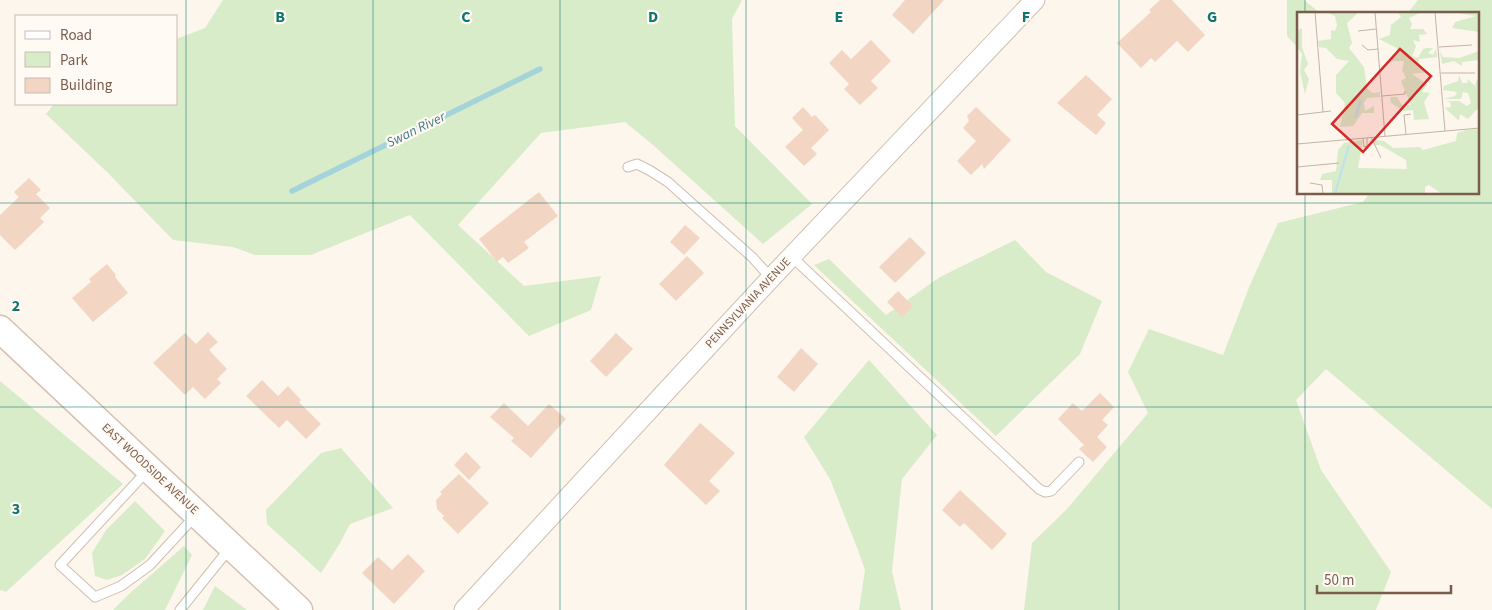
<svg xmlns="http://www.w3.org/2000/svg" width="1492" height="610" font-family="'Source Sans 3',sans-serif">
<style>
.green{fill:#d8ecc9}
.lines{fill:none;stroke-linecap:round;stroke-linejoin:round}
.stream{stroke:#a5d3da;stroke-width:5.5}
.building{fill:#f3d5c3}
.service-casing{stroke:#d1beb0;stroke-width:11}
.minor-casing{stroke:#d1beb0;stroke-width:21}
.secondary-casing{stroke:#d6c0b0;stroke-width:29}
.service{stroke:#fff;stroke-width:9}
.minor{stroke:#fff;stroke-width:19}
.secondary{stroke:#fff;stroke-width:26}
.grid{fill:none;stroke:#0f766e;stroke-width:1;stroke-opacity:0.55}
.labels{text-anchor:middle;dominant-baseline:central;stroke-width:4.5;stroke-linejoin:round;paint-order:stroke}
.street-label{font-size:12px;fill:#7a5c4d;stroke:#fffaf3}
.water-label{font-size:14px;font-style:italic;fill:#437c86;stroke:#fffaf3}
.inset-river{fill:none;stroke:#bfe3e8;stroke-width:2.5}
.inset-road{fill:none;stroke:#c5b3a7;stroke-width:1}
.view{fill:#d62828;fill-opacity:0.15;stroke:#d62828;stroke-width:2.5}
.inset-edge{fill:none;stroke:#7a5c4d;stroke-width:2.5}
.grid-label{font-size:16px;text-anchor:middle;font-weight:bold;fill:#0f766e;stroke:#fffaf3;stroke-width:4.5;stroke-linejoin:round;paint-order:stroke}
</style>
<rect width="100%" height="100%" fill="#fdf6ec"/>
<g class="green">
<polygon points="223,0 742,0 732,19 735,126 812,204 763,244 653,145 625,122 541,133 458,225 524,286 601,276 591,310 529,336 410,215 311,255 255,255 233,247 173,240 108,173 46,114 54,104 176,104 176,39 205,28"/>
<polygon points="1287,0 1304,0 1321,14 1298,14 1298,48 1287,36"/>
<polygon points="1418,0 1492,0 1492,509 1326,369 1296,400 1321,470 1391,572 1376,610 1024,610 1032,543 1067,509 1148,413 1128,372 1149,329 1223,355 1250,285 1278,223 1363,202 1369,194 1478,194 1478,14 1407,14"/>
<polygon points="1015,240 1046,272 1102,301 1080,354 996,436 814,265 829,259 886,315 940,277"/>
<polygon points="869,360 937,435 902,479 892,571 901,610 859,610 865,570 858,550 830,479 804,437"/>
<polygon points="0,381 123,484 6,592 0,590"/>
<polygon points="341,448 393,508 350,524 340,543 321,573 267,524 266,510 321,453"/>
<polygon points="135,501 165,531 145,559 122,575 107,580 95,576 92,553 106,530"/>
<polygon points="184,546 192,555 165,610 113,610 129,594"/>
<polygon points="215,586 247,610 203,610"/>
</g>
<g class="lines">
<polyline class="stream" points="292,191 540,69"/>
</g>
<g class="building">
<polygon points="905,0 944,0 913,34 892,15"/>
<polygon points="1160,0 1172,0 1205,35 1188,52 1177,41 1155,62 1151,58 1141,68 1117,43 1151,12 1149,10"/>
<polygon points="871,40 891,61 871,81 878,88 860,105 844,89 849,84 829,63 842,50 851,59"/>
<polygon points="1086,75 1112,99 1097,115 1106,123 1096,135 1057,103"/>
<polygon points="803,107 812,117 815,115 829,130 811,148 817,154 804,166 785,147 803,130 792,118"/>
<polygon points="976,107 1011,140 984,169 982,164 971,175 957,161 976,141 963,128 969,121 967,116"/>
<polygon points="29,178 41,190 36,194 50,208 40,218 44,222 15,250 0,235 0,215 19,197 14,192"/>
<polygon points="539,192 558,216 524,242 529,248 508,263 503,257 497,262 479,239"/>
<polygon points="685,225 700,238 684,255 670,242"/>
<polygon points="910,237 926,253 895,283 879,267"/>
<polygon points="687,256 704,273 676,301 659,284"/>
<polygon points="107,264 116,275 115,277 128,293 93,322 72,298 91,282 89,279"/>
<polygon points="898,291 913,306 902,317 887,302"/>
<polygon points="208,332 218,342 209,350 227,369 217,379 221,383 205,399 193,387 185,395 153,363 185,333 196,344"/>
<polygon points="616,333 633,349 606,377 590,361"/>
<polygon points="801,348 818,364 794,392 777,377"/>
<polygon points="262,380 278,396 288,386 301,400 299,402 321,424 306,439 287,420 279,428 246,396"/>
<polygon points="1100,393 1114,407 1102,420 1108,425 1097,437 1107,447 1093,462 1079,449 1084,445 1058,419 1073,403 1082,411"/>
<polygon points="504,403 528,426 549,404 566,419 531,458 511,441 514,438 490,417"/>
<polygon points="700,423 735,453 709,481 720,491 706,505 664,465"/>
<polygon points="466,452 481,467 469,480 454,465"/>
<polygon points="459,474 489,503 458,534 442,518 444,516 437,509 436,500 442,494 440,492"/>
<polygon points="960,490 1007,534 992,550 964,523 960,527 942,510"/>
<polygon points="408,554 425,571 394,604 362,573 378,557 392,570"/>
</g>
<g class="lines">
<g class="service-casing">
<g id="service">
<polyline points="628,167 637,164 649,170 668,182 752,257 771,278"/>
<polyline points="791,256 1039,489 1045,492 1051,491 1079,462"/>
<polyline points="147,471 60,565 95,597 121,586 150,565 196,515"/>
<polyline points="180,610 230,548"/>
</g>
</g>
<g class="minor-casing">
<polyline id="minor" points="464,610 771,278 1035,0"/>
</g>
<g class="secondary-casing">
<polyline id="secondary" points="0,329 299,610"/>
</g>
<use href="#service" class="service"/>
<use href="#minor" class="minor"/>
<use href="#secondary" class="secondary"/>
</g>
<path class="grid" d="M 186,0 L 186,610M 373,0 L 373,610M 560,0 L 560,610M 746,0 L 746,610M 932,0 L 932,610M 1119,0 L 1119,610M 1305,0 L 1305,14M 1305,194 L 1305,610M 0,203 L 1492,203M 0,407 L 1492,407"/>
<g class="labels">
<g class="street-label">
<text transform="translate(748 303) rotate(-47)">PENNSYLVANIA AVENUE</text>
<text transform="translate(150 469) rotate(43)">EAST WOODSIDE AVENUE</text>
</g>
<g class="water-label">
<text transform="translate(416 130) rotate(-26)">Swan River</text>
</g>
</g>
<g transform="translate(1297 12)">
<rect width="182" height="182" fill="#fdf6ec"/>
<path d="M 28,0 L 62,0 L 50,11 L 55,31 L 52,36 L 67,55 L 70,76 L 75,81 L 83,80 L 83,85 L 70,86 L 67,91 L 68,99 L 77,94 L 77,101 L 65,101 L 56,114 L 43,115 L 48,91 L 39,81 L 39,63 L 52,49 L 40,47 L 29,36 L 22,35 L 21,29 L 34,27 L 34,18 L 38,19 L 40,13 L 38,4 ZM 101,0 L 123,1 L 112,6 L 115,12 L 113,17 L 126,17 L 130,22 L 122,23 L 123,30 L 116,28 L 119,35 L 115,44 L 121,46 L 126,37 L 130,36 L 136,36 L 131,41 L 136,43 L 139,37 L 140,45 L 122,47 L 121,51 L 130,60 L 115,62 L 130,72 L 125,80 L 133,81 L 127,90 L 132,107 L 117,108 L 116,98 L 107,99 L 94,91 L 93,85 L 100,85 L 105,93 L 114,93 L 104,69 L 109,66 L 105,58 L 107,49 L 96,49 L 93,46 L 100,43 L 100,36 L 82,27 L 93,23 L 94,13 L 104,5 ZM 154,0 L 182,0 L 182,20 L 155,16 L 158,10 L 179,4 ZM 5,16 L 5,35 L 11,52 L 7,58 L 12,67 L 8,82 L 3,60 L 5,42 L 0,35 L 1,18 ZM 143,39 L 146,45 L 162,46 L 182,39 L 182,48 L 165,50 L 165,54 L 157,49 L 145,52 ZM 162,63 L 165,71 L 170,71 L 171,67 L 178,74 L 180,67 L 182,69 L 183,94 L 171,107 L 163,102 L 162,109 L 148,96 L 154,95 L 153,90 L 149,89 L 162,89 L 170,94 L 174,91 L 171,81 L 166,80 L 164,87 L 147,87 L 158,84 L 160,80 L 146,78 L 147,74 L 161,69 ZM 182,117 L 182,182 L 145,182 L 132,173 L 128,175 L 128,182 L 35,182 L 35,168 L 23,168 L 25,162 L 39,159 L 41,138 L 47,131 L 66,128 L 61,156 L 110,157 L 109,148 L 83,133 L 77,133 L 75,128 L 87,129 L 96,136 L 123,135 L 126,138 L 159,129 L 160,121 L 169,118 Z" fill="#d8ecc9"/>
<path class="inset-river" d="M 58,106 L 64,88M 38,182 L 52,133"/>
<path class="inset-road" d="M 18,0 L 26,100M 78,0 L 88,124M 138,0 L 148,119M 61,19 L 79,17M 67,35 L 65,33 L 71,38 L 81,37M 142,35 L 175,33M 144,61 L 178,61M 85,84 L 108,82 L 108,79M 0,103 L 34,99M 109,122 L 107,103 L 114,102M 74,125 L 84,146M 66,126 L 67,135 L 70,134 L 70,126M 0,132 L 183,116M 0,155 L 42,151M 13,171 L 25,173 L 26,182"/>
<path class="view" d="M 103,37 L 134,64 L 66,140 L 35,112 Z"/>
<rect width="182" height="182" class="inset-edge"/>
</g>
<g class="grid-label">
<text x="280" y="22">B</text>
<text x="466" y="22">C</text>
<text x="653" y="22">D</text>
<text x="839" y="22">E</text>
<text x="1026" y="22">F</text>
<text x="1212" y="22">G</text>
<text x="16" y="311">2</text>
<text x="16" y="514">3</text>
</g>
<rect x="15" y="15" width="162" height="90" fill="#fffaf3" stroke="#cabbb1"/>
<rect x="25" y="31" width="25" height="8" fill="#ffffff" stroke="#cabbb1"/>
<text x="60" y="40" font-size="15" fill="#7a5c4d">Road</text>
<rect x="25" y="52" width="25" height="15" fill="#d8ecc9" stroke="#cabbb1"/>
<text x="60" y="65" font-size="15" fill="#7a5c4d">Park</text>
<rect x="25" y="78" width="25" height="15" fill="#f3d5c3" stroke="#cabbb1"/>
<text x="60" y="90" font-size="15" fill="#7a5c4d">Building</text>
<path d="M1317 585v8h134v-8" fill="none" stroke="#7a5c4d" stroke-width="2.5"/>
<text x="1324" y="585" font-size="15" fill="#7a5c4d" stroke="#fffaf3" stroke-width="4" paint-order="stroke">50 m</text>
</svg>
